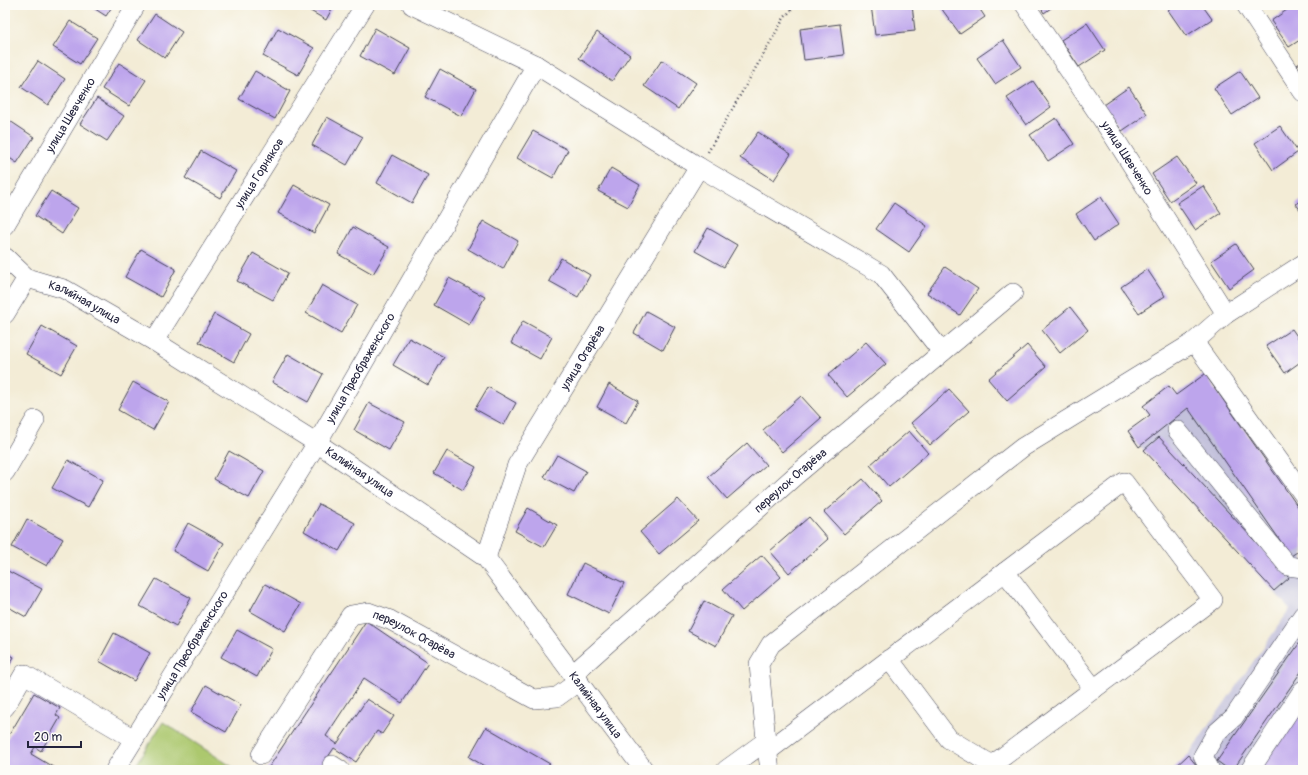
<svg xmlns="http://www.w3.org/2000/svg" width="1308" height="775" font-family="Pangolin,sans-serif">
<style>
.industrial{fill:#c3c1db}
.green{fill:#acc86e;stroke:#677554}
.building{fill:#bda5ec}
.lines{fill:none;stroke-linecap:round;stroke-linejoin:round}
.minor-casing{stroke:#414052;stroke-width:20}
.path{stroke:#414052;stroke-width:2.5;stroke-dasharray:1 3;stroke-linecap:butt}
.minor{stroke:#fff;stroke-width:19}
.labels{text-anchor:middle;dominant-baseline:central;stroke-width:3;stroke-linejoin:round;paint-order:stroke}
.street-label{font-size:12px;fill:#22223b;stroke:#fdfcf7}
</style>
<rect width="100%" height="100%" fill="#fdfcf7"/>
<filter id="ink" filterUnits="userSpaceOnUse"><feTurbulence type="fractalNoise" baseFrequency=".025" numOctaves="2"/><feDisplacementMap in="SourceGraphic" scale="8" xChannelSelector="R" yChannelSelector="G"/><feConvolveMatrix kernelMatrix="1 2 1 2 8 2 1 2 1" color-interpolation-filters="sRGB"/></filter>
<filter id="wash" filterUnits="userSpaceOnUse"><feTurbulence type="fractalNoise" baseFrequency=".012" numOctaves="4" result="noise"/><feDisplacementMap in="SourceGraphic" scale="16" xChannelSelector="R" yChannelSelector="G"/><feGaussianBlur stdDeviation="0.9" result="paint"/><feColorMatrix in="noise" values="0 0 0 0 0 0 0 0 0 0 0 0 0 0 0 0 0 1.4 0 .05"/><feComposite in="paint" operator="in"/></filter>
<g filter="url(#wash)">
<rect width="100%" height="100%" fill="#f3ecd6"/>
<polygon class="industrial" points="1205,374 1303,514 1303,770 1172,770 1188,755 1290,609 1144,450 1139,447 1128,431 1149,415 1143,406 1169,386 1176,395"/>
<polygon class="green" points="163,722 237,770 133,770"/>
<g id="blocks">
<g class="building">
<polygon points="89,5 113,5 106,16"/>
<polygon points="300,5 334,5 326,20"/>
<polygon points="871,5 912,5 915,31 875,35"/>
<polygon points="945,5 977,5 985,17 960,34 941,8"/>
<polygon points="1039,5 1055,5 1044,13"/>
<polygon points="1175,5 1202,5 1212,19 1186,36 1168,10"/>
<polygon points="1294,5 1298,5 1303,13 1303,38 1289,47 1271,21"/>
<polygon points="155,14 182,32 165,58 138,40"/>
<polygon points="70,21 97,38 80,64 53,47"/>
<polygon points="1087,23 1105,50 1079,67 1061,40"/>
<polygon points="840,24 844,55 804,60 800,29"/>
<polygon points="278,28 314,48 298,75 263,56"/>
<polygon points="375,28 410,48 395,75 360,56"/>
<polygon points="597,32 630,55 612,81 579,58"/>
<polygon points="1003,40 1021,67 995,84 977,58"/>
<polygon points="662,60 696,83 678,109 644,86"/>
<polygon points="38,61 65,79 48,105 21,87"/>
<polygon points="1303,61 1303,75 1297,65"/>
<polygon points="119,63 146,80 129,106 102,89"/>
<polygon points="440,69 476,89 461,116 425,97"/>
<polygon points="255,71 290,91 275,119 239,99"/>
<polygon points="1240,71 1258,98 1232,115 1214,88"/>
<polygon points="1033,81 1051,107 1026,125 1007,98"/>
<polygon points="1129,87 1147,114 1122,131 1103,105"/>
<polygon points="97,98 124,116 107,141 80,124"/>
<polygon points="327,117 363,137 347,165 312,145"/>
<polygon points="1056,118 1074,144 1048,161 1030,135"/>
<polygon points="7,119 34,137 17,163 5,155 5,122"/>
<polygon points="1280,126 1298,152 1273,170 1255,143"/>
<polygon points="533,131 568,150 553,178 517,158"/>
<polygon points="758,132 791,154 774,180 740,158"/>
<polygon points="201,151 236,171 220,198 185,178"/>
<polygon points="392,155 428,175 412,203 377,183"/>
<polygon points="1177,157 1196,183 1170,201 1152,174"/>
<polygon points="611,168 640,185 628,207 598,191"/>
<polygon points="294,185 329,205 314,233 278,213"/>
<polygon points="1203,186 1221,213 1195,230 1177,203"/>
<polygon points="51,191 78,208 62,234 35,216"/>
<polygon points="1101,197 1119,224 1094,241 1076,214"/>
<polygon points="1303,200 1303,214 1296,204"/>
<polygon points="894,203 927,226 909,252 876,229"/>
<polygon points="483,221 518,241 503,269 468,249"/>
<polygon points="353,227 389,247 373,274 338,254"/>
<polygon points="708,228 737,245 724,267 695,251"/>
<polygon points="1236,244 1254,270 1229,288 1211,261"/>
<polygon points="141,249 176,269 161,297 125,277"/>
<polygon points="253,253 288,273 273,300 237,281"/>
<polygon points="561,258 590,275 578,297 549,281"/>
<polygon points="945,267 978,289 960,315 927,293"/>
<polygon points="1147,269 1165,296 1139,313 1121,287"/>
<polygon points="449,278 485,297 469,325 434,305"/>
<polygon points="322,285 357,305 341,333 306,313"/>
<polygon points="1070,307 1088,330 1060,353 1042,330"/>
<polygon points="646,311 675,327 663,350 634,333"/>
<polygon points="214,314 249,334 234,362 199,342"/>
<polygon points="523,321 552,337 540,359 511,343"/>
<polygon points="42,326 77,346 61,374 26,354"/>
<polygon points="1292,329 1303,345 1303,360 1285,373 1266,346"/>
<polygon points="409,338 444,357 428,385 393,365"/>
<polygon points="866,342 886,364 847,397 828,375"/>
<polygon points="1027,345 1046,367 1007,401 988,379"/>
<polygon points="288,354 323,374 308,402 272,382"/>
<polygon points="1205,374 1303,514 1303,548 1291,556 1188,408 1139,447 1128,431 1150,415 1143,406 1169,386 1176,395"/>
<polygon points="133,382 169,402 153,430 118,410"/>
<polygon points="609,384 638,401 626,423 597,407"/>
<polygon points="488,387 516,403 504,425 475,409"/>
<polygon points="949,389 969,411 930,445 911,423"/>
<polygon points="801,396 821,418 782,452 763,430"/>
<polygon points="369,403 405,422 389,450 354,430"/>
<polygon points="909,431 928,453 889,487 870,465"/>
<polygon points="1159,437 1289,578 1274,591 1144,450"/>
<polygon points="747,443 766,465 727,499 708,477"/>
<polygon points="229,451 264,471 249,498 214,479"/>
<polygon points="447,451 476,467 463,490 434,473"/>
<polygon points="557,455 586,471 574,493 544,477"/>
<polygon points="68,460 103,480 88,507 52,488"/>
<polygon points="863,479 882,501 844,534 824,512"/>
<polygon points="678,499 698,521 659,554 640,532"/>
<polygon points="319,504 355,523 339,551 304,531"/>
<polygon points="528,508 557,525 544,547 515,531"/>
<polygon points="809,517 828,539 789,573 770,551"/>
<polygon points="27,519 63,539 47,566 12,547"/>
<polygon points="188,523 224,543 208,571 173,551"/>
<polygon points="762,555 781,577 742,611 723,589"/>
<polygon points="583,563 624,583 609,614 568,594"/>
<polygon points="6,570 42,589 26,617 5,605 5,572"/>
<polygon points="156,579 191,598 176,626 140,606"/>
<polygon points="265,584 301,604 285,631 250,611"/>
<polygon points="704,601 732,616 716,646 688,631"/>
<polygon points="366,621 428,663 402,703 364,678 326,736 337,744 367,699 394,716 382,734 377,731 356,762 334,748 320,769 322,770 267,770"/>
<polygon points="237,630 272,649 257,677 221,657"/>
<polygon points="114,633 150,653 134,681 99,661"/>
<polygon points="1303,638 1303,669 1233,770 1229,770 1217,761"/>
<polygon points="5,652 14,657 6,671 5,670"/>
<polygon points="206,685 241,705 226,732 191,712"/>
<polygon points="34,693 60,708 56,715 60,718 41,751 35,747 31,754 58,770 5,770 5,742"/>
<polygon points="1303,706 1303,768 1301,770 1260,770"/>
<polygon points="486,727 550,764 546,770 491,770 469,757"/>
<polygon points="1188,755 1197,766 1193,770 1172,770"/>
</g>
</g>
</g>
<g filter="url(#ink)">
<use href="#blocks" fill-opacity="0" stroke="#414052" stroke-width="1"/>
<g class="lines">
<g class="minor-casing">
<g id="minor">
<polyline points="412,5 536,65 699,167 881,274 942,352"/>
<path id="s1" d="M 1025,5 L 1114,137 L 1226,314"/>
<polyline points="1246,5 1303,92"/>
<path id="s2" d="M 5,225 L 136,5"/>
<path id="s3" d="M 5,257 L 27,278 L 64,289 L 154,341 L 317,443 L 486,558 L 644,770"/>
<polyline points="5,314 27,278"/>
<path id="s4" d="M 154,341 L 365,5"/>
<polyline points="1194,342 1303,494"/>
<polyline points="1177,430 1288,566 1303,568"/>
<polyline points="5,472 35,420"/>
<path id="s5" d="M 486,558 L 517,465 L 699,167"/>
<polyline points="1005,572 1094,689"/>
<path id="s6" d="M 573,674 L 796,475 L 1013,293"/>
<polyline points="5,707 24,674 134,739"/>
<polyline points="768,751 1124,482 1213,600 992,765 949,739 889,659"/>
<path id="s7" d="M 261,755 L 351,615 L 368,612 L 390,620 L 534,699 L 557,697 L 579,681"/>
<polyline points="332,765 340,770"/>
<path id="s8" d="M 115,770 L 317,443 L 536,65"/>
<polyline points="726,770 766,741"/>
<polyline points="770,770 766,741 759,664 771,644 1023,447 1194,342 1226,314 1303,264"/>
<polyline points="1210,770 1203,756 1216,733 1234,717 1303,615"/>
<polyline points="1250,770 1303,690"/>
</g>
</g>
<polyline class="path" points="708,152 784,18 796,5"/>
<use href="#minor" class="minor"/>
</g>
</g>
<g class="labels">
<g class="street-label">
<text stroke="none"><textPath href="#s2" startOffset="128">улица Шевченко</textPath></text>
<text stroke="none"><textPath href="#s1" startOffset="184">улица Шевченко</textPath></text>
<text stroke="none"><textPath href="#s4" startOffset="198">улица Горняков</textPath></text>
<text stroke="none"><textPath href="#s3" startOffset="93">Калийная улица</textPath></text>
<text stroke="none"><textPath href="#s5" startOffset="224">улица Огарёва</textPath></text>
<text stroke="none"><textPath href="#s8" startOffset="471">улица Преображенского</textPath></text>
<text stroke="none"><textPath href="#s3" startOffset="417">Калийная улица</textPath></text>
<text stroke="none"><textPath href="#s6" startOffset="291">переулок Огарёва</textPath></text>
<text stroke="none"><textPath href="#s7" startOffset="235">переулок Огарёва</textPath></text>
<text stroke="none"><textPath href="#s8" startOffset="147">улица Преображенского</textPath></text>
<text stroke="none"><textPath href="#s3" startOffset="753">Калийная улица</textPath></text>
</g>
</g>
<rect width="1308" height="775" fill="none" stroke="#fdfcf7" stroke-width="20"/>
<path d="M28 741v6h53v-6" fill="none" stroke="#22223b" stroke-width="2"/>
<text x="34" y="741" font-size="12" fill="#22223b" stroke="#fdfcf7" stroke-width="3" paint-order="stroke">20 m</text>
</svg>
